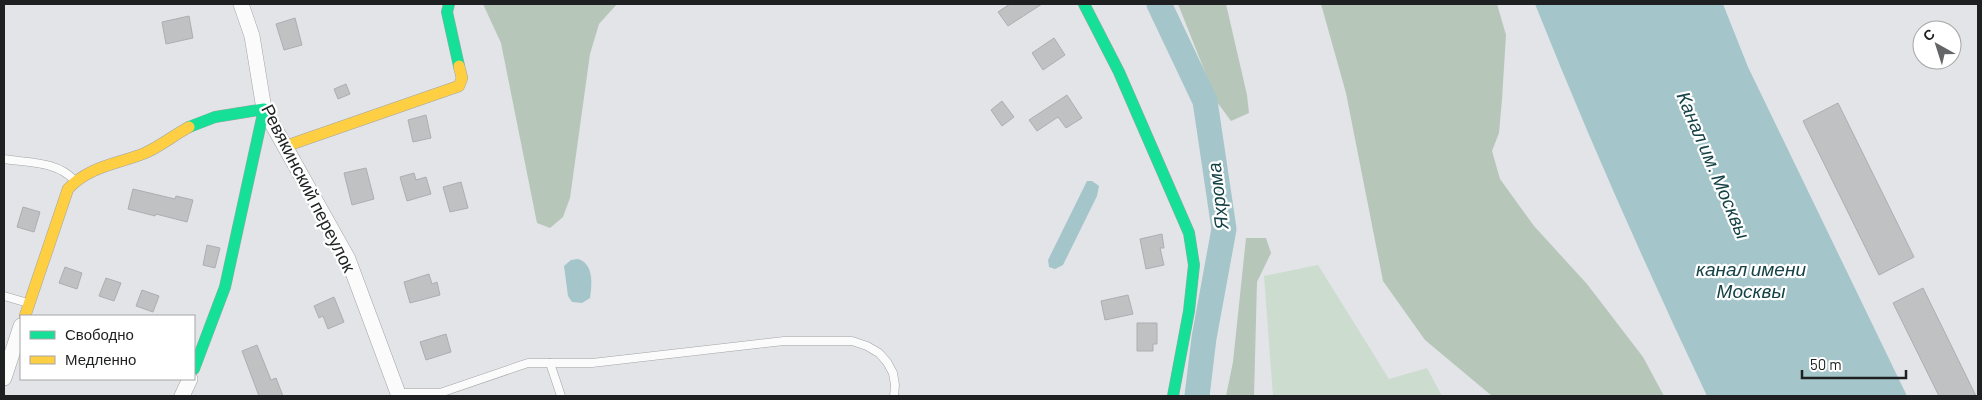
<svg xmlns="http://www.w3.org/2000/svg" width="1982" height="400" font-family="Barlow,sans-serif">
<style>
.green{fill:#ccddd0}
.forest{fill:#b6c7ba}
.water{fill:#a4c5ca}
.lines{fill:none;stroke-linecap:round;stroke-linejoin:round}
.river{stroke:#a4c5ca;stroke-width:25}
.building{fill:#c0c1c3;stroke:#adaeb1}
.lane-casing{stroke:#a2a4a6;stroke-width:9}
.street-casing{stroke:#a2a4a6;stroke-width:16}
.fast-casing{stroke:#a2a4a6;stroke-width:12}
.slow-casing{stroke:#a2a4a6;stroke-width:12}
.lane{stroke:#fbfbfb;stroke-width:8}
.street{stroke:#fbfbfb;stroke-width:15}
.fast{stroke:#16e098;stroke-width:11}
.slow{stroke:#ffcf43;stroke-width:11}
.labels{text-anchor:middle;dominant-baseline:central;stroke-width:4.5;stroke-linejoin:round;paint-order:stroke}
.street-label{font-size:18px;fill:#1f2021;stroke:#fff}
.water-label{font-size:19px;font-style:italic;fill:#154246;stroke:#fff}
</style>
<rect width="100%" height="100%" fill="#e2e4e7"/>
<polygon class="green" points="1318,265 1389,379 1427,368 1442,396 1273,396 1264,276"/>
<g class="forest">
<polygon points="483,4 617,4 599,24 590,54 570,198 563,217 550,228 537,223 501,43"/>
<polygon points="1178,4 1226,4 1247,95 1249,113 1231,121 1217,102"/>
<polygon points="1321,4 1497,4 1506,35 1502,99 1499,133 1492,151 1500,179 1534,226 1587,284 1643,357 1664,396 1492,396 1425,340 1383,281 1346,93"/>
<polygon points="1246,238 1266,238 1271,253 1257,282 1254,396 1226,396 1233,362"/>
</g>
<g class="water">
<path d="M 1535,4 L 1723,4 L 1748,67 L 1907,396 L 1707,396 C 1646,267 1588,137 1535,4 Z"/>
<polygon points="1087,181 1092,181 1099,186 1097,196 1063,265 1055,269 1049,267 1048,260"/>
<path d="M 578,259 C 594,264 592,284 590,298 L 582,303 L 572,302 L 568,296 L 564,266 L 571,260 Z"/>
</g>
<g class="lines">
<polyline class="river" points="1159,4 1205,101 1224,229 1204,338 1197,396"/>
</g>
<g class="building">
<polygon points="1010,4 1042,4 1008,26 998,12"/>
<polygon points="189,16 193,38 166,44 162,22"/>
<polygon points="295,18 302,45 284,50 276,24"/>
<polygon points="1054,38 1065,55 1043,70 1032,53"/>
<polygon points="346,84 350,94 338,99 334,89"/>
<polygon points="1067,95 1082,118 1066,128 1058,117 1037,131 1029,120"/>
<polygon points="1002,101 1014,117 1002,126 991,110"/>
<polygon points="1838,103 1914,257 1879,275 1803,121"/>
<polygon points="426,115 431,138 413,142 408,120"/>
<polygon points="366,168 374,199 352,205 344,173"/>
<polygon points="414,173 416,180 426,177 431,194 407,201 400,177"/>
<polygon points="461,182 468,208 450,212 443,187"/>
<polygon points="133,189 175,199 176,196 193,200 187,222 156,214 155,216 128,209"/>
<polygon points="23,207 40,212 34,232 17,227"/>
<polygon points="1162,234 1164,248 1160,248 1164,265 1146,269 1140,239"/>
<polygon points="207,245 220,248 215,268 203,265"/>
<polygon points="65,267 82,273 77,289 59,283"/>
<polygon points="429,274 432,284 437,282 440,295 410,303 404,282"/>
<polygon points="106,278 121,283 114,301 99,296"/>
<polygon points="1923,288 1976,396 1939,396 1893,303"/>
<polygon points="142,290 159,296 153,312 136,306"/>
<polygon points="1128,295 1133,314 1105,320 1101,301"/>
<polygon points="334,297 344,322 328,329 323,316 319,318 314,306"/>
<polygon points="1137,323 1157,323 1157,344 1153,344 1153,351 1137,351"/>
<polygon points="446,334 451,352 426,360 420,342"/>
<polygon points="257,345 271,380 276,378 283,396 259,396 242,351"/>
</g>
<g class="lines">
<g class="lane-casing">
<g id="lane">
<path d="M 4,159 C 28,163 57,161 74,180"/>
<polyline points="4,296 28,303"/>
<polyline points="550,363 561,396"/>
<polyline points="398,393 440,393 528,363 592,363 784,341 852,341 867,346 879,353 887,362 893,373 895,385 894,396"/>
</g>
</g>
<g class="street-casing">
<g id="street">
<polyline points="241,4 252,36 264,109 348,259 399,396"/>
<polyline points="4,378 21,326"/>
<polyline points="182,396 190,379"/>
</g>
</g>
<g class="fast-casing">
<g id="fast">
<polyline points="449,4 447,12 459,66"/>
<polyline points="1084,4 1119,72 1189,233 1194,265 1189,311 1173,396"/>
<polyline points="189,127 215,117 264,109 225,287 194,369"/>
</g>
</g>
<g class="slow-casing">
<g id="slow">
<polyline points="286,146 459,86 462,78 459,66"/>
<path d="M 25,316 L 68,189 C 89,166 118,164 145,153 C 161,146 174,135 189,127"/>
</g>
</g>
<use href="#lane" class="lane"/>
<use href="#street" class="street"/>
<use href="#fast" class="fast"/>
<use href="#slow" class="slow"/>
</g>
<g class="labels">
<g class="street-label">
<text transform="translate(309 188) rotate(63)">Ревякинский переулок</text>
</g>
<g class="water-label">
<text transform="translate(1714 165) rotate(67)">Канал им. Москвы</text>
<text transform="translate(1217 196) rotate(-97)">Яхрома</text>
<text x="1751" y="268">канал имени<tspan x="1751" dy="22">Москвы</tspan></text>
</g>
</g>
<rect width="1982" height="400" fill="none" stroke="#1f2021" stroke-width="10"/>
<rect x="20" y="315" width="175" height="65" fill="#ffffff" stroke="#a5a6a6"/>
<rect x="30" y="331" width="25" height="8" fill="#16e098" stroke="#a5a6a6"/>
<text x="65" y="340" font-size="15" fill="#1f2021">Свободно</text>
<rect x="30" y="356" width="25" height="8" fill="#ffcf43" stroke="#a5a6a6"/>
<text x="65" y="365" font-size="15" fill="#1f2021">Медленно</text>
<g transform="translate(1937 45) rotate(321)"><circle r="24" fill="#ffffff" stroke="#a5a6a6"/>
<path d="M0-4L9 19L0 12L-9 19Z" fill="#636566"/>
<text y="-8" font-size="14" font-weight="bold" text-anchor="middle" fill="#1f2021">С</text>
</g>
<path d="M1802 370v8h104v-8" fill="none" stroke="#1f2021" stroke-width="2.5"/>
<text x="1810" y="370" font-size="15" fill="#1f2021" stroke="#ffffff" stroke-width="4" paint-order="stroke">50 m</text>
</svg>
